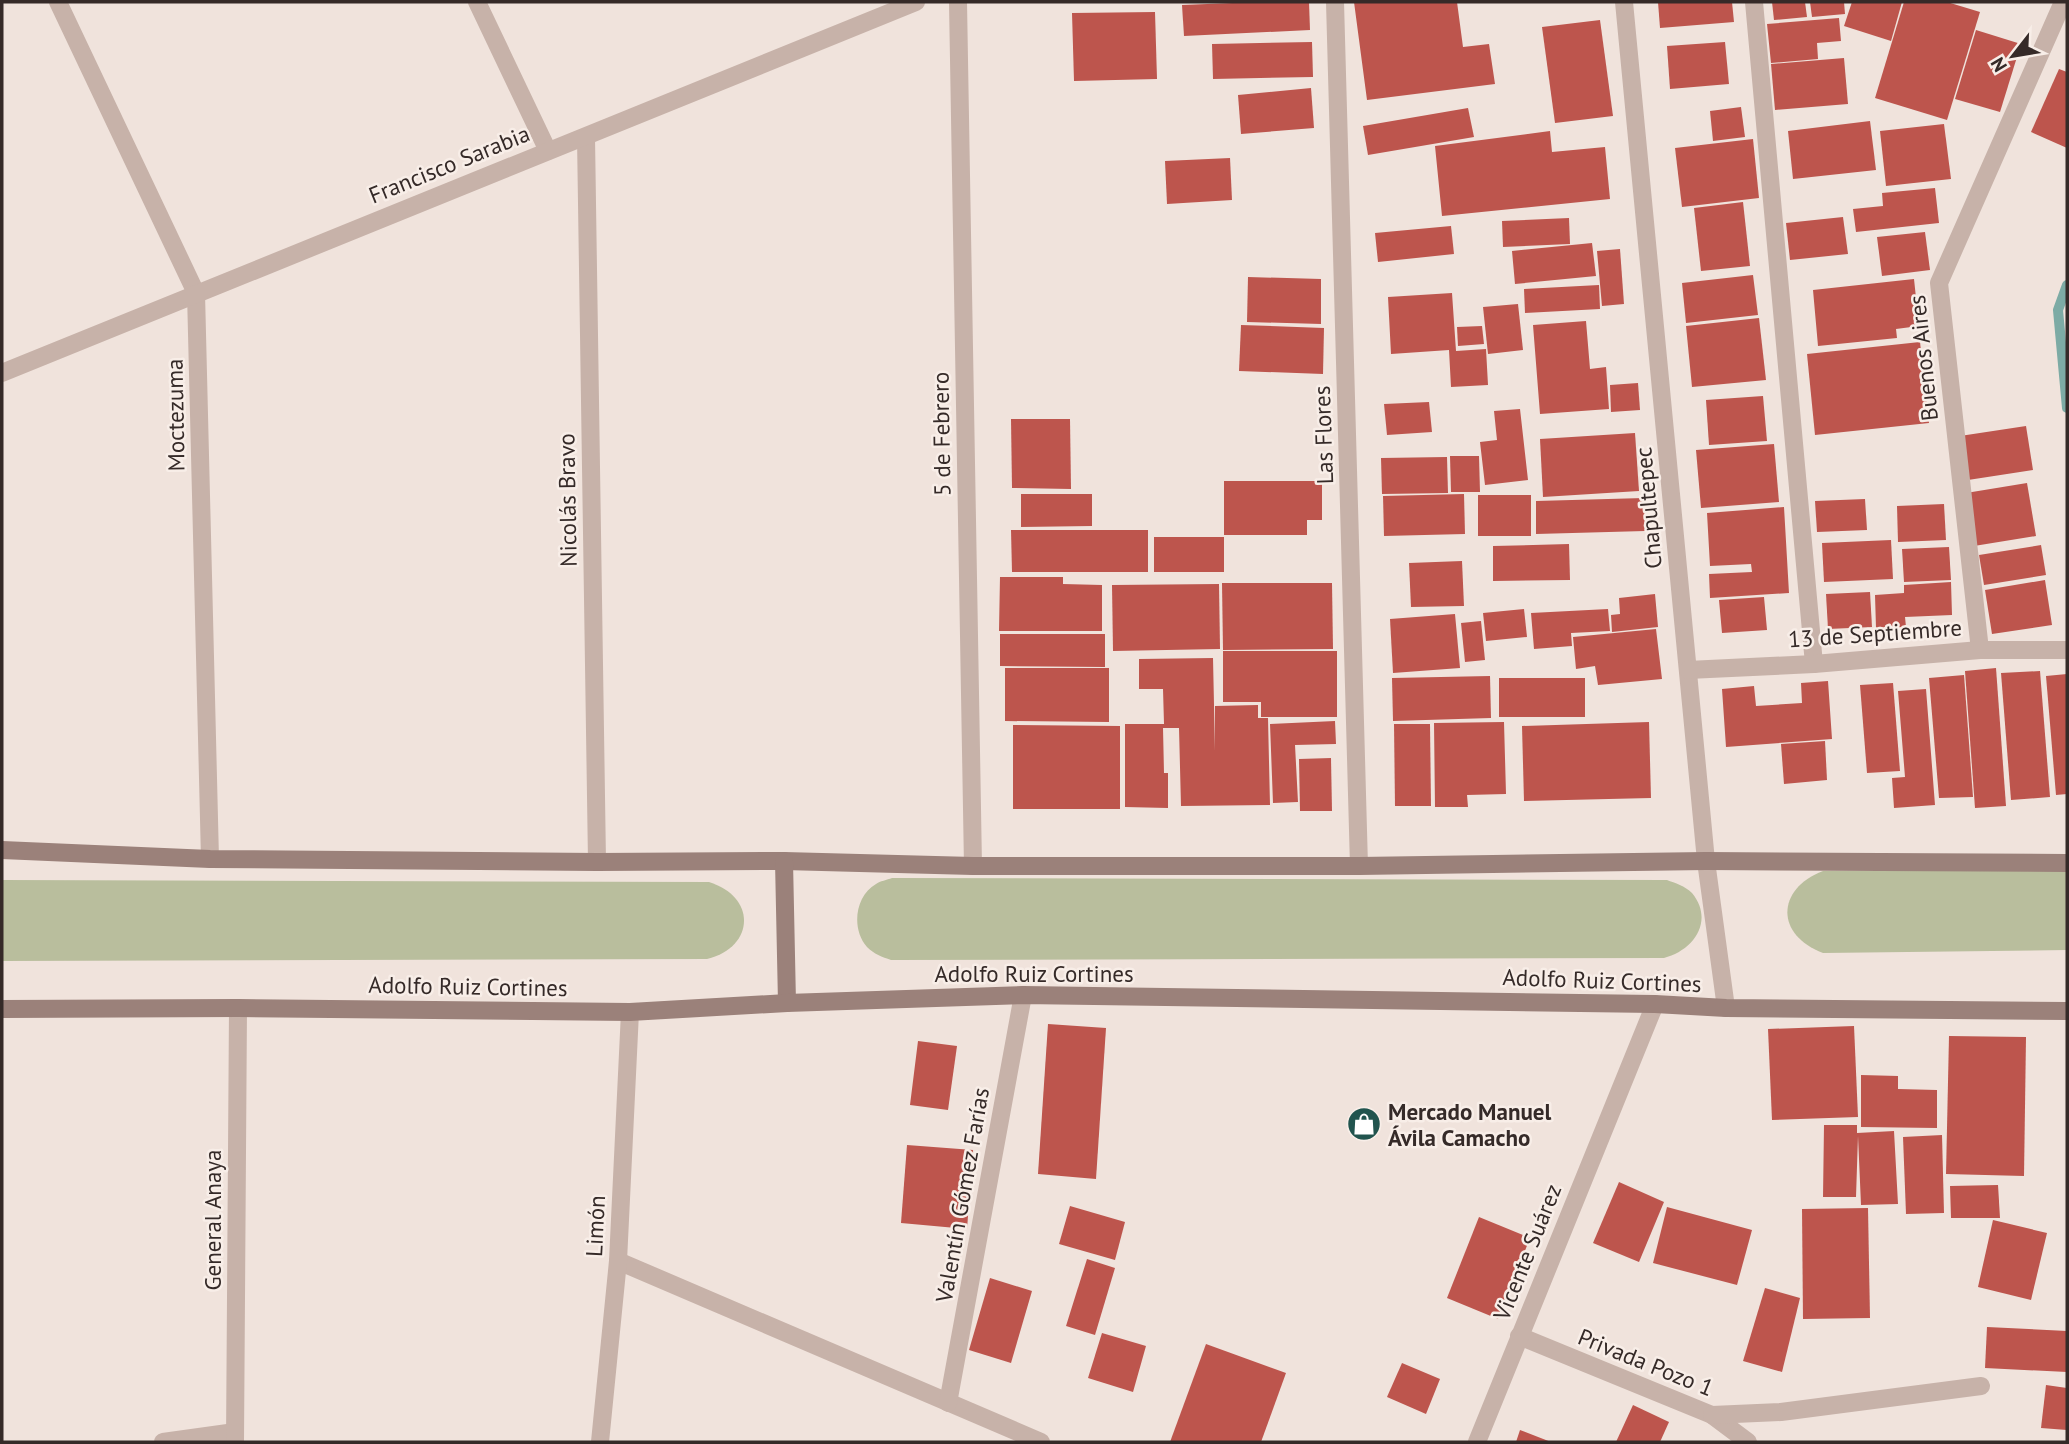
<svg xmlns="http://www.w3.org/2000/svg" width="2069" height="1444" font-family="'PT Sans',sans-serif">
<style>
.green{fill:#b9be9d}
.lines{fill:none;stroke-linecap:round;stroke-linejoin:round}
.stream{stroke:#7daba5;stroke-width:10}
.building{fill:#bd554d}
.street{stroke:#c7b2a9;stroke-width:18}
.secondary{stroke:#9b817a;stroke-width:18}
.labels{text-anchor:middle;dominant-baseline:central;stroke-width:5;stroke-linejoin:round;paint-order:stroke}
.street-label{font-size:23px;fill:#352a28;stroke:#f8eee8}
.poi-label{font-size:23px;font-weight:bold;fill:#352a28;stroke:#f8eee8;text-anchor:start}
</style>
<rect width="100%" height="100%" fill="#f0e3dc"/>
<g class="green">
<path d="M 2067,870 L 2067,950 L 1823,953 C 1775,935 1776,889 1823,871 Z"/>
<path d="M 892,878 L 1667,880 C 1675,883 1685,886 1692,893 C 1715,921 1693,951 1664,958 L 891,960 C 882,957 874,954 867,947 C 851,929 855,896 876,884 C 880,881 887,880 892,878 Z"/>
<path d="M 2,880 L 709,882 C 757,897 755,947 707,959 L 2,961 Z"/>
</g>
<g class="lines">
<polyline class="stream" points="2067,285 2058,310 2067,408"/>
</g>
<g class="building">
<polygon points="1257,2 1309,2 1310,30 1184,36 1182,5"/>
<polygon points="1354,2 1457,2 1463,47 1489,44 1495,84 1367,100"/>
<polygon points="1658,2 1732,2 1734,22 1660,28"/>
<polygon points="1772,2 1805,2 1807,17 1774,20"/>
<polygon points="1810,2 1844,2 1845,14 1812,17"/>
<polygon points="1852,2 1902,2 1891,41 1844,26"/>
<polygon points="1904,2 1947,2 1980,12 1947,120 1875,98"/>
<polygon points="1155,12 1157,79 1074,81 1072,13"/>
<polygon points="1839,18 1841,41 1817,43 1818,59 1771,63 1767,24"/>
<polygon points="1600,20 1613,116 1555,123 1542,27"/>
<polygon points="1976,30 2021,44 2000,112 1955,99"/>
<polygon points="1312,42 1313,77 1213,79 1212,44"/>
<polygon points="1725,42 1729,84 1670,89 1667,46"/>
<polygon points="1844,58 1848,104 1775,110 1771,64"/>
<polygon points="2059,69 2067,72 2067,148 2031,132"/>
<polygon points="1311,88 1314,128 1241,134 1238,95"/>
<polygon points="1741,107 1745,137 1713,141 1710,111"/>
<polygon points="1468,108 1474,137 1368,155 1363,126"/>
<polygon points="1870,121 1876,170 1793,179 1788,131"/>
<polygon points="1944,124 1951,179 1886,186 1880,131"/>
<polygon points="1550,131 1552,152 1605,147 1610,199 1442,216 1435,146"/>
<polygon points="1753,139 1759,198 1682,207 1675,148"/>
<polygon points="1230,158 1232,200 1167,204 1165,161"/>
<polygon points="1935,188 1939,223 1856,232 1853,209 1883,206 1882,193"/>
<polygon points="1743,202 1750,266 1701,271 1694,208"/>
<polygon points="1843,217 1848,254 1790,260 1786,223"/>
<polygon points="1569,218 1570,244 1503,247 1502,221"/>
<polygon points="1451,226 1454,254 1378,262 1375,233"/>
<polygon points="1925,232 1930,270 1882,276 1877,237"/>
<polygon points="1592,243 1596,276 1515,284 1512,251"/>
<polygon points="1620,249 1624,304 1602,306 1597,251"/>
<polygon points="1753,275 1758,315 1686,323 1682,283"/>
<polygon points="1248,277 1321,279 1321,324 1247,322"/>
<polygon points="1914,279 1919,326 1896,329 1897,338 1818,346 1813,290"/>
<polygon points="1599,285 1600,309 1525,313 1524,289"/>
<polygon points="1452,293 1456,351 1486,349 1488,385 1451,387 1449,350 1391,354 1388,297"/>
<polygon points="1518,304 1523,350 1488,354 1483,307"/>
<polygon points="1759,318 1766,380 1692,387 1686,326"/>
<polygon points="1586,321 1590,369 1606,367 1609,409 1540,414 1533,325"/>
<polygon points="1241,325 1324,328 1323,374 1239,371"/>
<polygon points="1482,326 1484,344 1458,346 1457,327"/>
<polygon points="1920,342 1929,423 1815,435 1807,354"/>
<polygon points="1638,383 1640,410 1611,412 1610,385"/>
<polygon points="1763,396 1767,441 1709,445 1706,400"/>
<polygon points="1429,402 1432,432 1387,435 1384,404"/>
<polygon points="1520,409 1528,480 1485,485 1480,442 1497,440 1494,411"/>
<polygon points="1011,419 1070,419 1071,489 1012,488"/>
<polygon points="2026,426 2033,470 1968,480 1960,436"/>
<polygon points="1635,433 1639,491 1543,497 1540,439"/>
<polygon points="1774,444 1779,502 1701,508 1696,450"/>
<polygon points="1450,456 1479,456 1480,492 1451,492"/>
<polygon points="1447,457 1448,493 1382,494 1381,458"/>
<polygon points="1224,481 1322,481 1322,520 1307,520 1307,535 1224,535"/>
<polygon points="2027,483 2036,536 1974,546 1966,493"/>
<polygon points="1021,494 1092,494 1092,526 1021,527"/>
<polygon points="1464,494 1465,534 1384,536 1383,496"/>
<rect x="1478" y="495" width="53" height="41"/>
<polygon points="1644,498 1645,531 1536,534 1536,501"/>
<polygon points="1865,499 1867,530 1817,532 1815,501"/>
<polygon points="1944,504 1946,540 1898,542 1897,506"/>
<polygon points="1784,507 1789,593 1710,598 1709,574 1752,572 1751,564 1710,566 1707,513"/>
<polygon points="1011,530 1148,530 1148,572 1012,572"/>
<rect x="1154" y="537" width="70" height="35"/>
<polygon points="1891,540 1893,579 1824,582 1822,543"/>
<polygon points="1569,544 1570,580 1493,581 1493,546"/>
<polygon points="2041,545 2046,575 1984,585 1979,555"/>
<polygon points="1949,547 1951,580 1904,582 1902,549"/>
<polygon points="1462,561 1464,606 1411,607 1409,563"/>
<polygon points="1000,577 1063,577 1063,584 1102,585 1102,631 999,631"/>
<polygon points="2045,580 2052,625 1992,634 1985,590"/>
<polygon points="1951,582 1952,615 1905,617 1906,627 1876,628 1875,595 1904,593 1904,585"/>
<polygon points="1222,583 1332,583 1333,649 1223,650"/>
<polygon points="1219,584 1220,649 1113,651 1112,585"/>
<polygon points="1870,592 1872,627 1828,629 1826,594"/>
<polygon points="1655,594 1658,627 1612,632 1611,615 1620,614 1619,598"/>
<polygon points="1764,597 1767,630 1722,633 1719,600"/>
<polygon points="1524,609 1527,637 1486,641 1483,613"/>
<polygon points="1608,609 1610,631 1571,633 1572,646 1534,649 1531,613"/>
<polygon points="1455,614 1460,668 1393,673 1390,619"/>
<polygon points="1481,621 1485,660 1465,662 1461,623"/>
<polygon points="1656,629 1662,679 1598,685 1595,666 1576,669 1573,637"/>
<polygon points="1000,634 1105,634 1105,667 1000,666"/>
<polygon points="1223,651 1337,651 1337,717 1261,717 1261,702 1223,702"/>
<polygon points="1213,658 1215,751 1215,706 1258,705 1258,718 1268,718 1270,805 1181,806 1179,728 1163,728 1164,773 1168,773 1168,808 1125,807 1125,724 1164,724 1163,689 1139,689 1139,659"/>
<polygon points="1005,668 1109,668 1109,722 1005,721"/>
<polygon points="1996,668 2006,806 1975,808 1965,671"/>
<polygon points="2040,671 2050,797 2011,800 2001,673"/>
<polygon points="2067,674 2067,794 2056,795 2046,676"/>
<polygon points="1964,675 1973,797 1939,798 1929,678"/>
<polygon points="1490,676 1491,718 1393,721 1392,678"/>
<rect x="1499" y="678" width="86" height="39"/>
<polygon points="1828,681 1832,739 1726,747 1722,689 1754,686 1756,706 1802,703 1801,683"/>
<polygon points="1893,683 1900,771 1867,773 1860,685"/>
<polygon points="1926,689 1935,805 1894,808 1892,778 1905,777 1898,691"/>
<polygon points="1335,721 1336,744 1295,745 1298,802 1273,803 1270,724"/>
<polygon points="1504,722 1506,794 1467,795 1468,807 1435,807 1434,723"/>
<polygon points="1649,722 1651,798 1524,801 1522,726"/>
<polygon points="1394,724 1430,724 1431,806 1395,806"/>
<polygon points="1013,725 1120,726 1120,809 1013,809"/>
<polygon points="1825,741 1827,780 1784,784 1781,744"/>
<polygon points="1331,758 1332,811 1300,811 1299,759"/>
<polygon points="1048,1024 1106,1028 1096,1179 1038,1174"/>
<polygon points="1854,1026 1858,1117 1772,1120 1768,1029"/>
<polygon points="1949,1036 2026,1037 2024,1176 1946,1174"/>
<polygon points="918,1041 957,1046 948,1110 910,1105"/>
<polygon points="1861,1075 1898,1076 1898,1089 1937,1090 1937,1128 1861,1127"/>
<polygon points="1824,1125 1857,1125 1857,1133 1894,1131 1898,1204 1861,1205 1858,1136 1856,1197 1823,1197"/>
<polygon points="1942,1135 1944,1213 1906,1214 1903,1137"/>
<polygon points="907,1145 973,1150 967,1229 901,1223"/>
<polygon points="1619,1182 1664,1202 1639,1262 1593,1243"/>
<polygon points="1998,1185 2000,1218 1951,1218 1950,1186"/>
<polygon points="1070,1206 1125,1222 1115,1260 1059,1244"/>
<polygon points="1667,1207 1752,1230 1737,1285 1653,1263"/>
<polygon points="1868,1208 1870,1318 1803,1319 1802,1209"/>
<polygon points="1479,1217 1530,1238 1498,1319 1447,1298"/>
<polygon points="1993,1220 2047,1233 2031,1300 1978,1287"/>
<polygon points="1087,1259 1115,1268 1095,1335 1066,1326"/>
<polygon points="990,1278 1032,1291 1011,1363 969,1350"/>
<polygon points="1765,1288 1800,1298 1782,1372 1743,1361"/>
<polygon points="1987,1327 2067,1331 2067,1372 1985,1368"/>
<polygon points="1102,1333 1146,1346 1133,1392 1088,1378"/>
<polygon points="1206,1344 1286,1373 1261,1442 1170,1442"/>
<polygon points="1402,1363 1440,1379 1426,1414 1387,1397"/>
<polygon points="2046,1385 2067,1388 2067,1430 2041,1428"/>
<polygon points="1633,1405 1669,1422 1660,1442 1616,1442"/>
<polygon points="1520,1430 1551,1442 1516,1442"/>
</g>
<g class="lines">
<g class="street">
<polyline points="58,2 196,293 210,859"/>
<polyline points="477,2 548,151"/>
<polyline points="958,2 973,866"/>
<polyline points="1335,2 1359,866"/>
<polyline points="1624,2 1706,861 1726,1008"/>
<polyline points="1754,2 1814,664"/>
<polyline points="586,137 597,862"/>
<polyline points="2,373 916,2"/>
<polyline points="1980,650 1939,283 2063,2"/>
<polyline points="1688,670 1814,664 1980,650 2067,650"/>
<polyline points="618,1261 1041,1442"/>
<polyline points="1519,1336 1712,1415 1748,1442"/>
<polyline points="948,1403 1023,995"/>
<polyline points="1712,1415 1781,1412 1981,1386"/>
<polyline points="163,1442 235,1432"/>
<polyline points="235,1442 238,1008"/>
<polyline points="600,1442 618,1261 630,1012"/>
<polyline points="1477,1442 1655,1004"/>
</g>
<g class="secondary">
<polyline points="2,850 210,859 597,862 784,861 973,866 1359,866 1706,861 2067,863"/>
<polyline points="784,861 787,1003"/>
<polyline points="2,1009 238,1008 630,1012 787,1003 1023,995 1655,1004 1726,1008 2067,1011"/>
</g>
</g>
<defs>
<g id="shop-disc" transform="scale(1.75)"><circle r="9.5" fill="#21544e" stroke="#f8eee8"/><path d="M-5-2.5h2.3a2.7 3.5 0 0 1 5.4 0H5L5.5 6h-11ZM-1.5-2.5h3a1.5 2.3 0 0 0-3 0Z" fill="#fff"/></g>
</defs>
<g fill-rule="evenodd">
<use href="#shop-disc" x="1364" y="1124"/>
</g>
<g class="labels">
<g class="street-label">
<text transform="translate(449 164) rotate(-22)">Francisco Sarabia</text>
<text transform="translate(1923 358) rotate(-96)">Buenos Aires</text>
<text transform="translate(175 415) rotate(-91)">Moctezuma</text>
<text transform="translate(941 434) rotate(-91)">5 de Febrero</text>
<text transform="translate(1323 435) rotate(-92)">Las Flores</text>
<text transform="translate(567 500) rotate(-91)">Nicolás Bravo</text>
<text transform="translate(1648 508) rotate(-95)">Chapultepec</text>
<text transform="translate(1875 633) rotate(-4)">13 de Septiembre</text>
<text x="1034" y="973">Adolfo Ruiz Cortines</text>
<text transform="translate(1602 980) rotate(2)">Adolfo Ruiz Cortines</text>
<text transform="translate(468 986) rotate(1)">Adolfo Ruiz Cortines</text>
<text transform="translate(962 1195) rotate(-80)">Valentín Gómez Farías</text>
<text transform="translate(212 1220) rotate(-90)">General Anaya</text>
<text transform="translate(595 1226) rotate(-87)">Limón</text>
<text transform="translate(1527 1252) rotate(-68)">Vicente Suárez</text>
<text transform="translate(1646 1362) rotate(22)">Privada Pozo 1</text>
</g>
<g class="poi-label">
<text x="1388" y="1111">Mercado Manuel<tspan x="1388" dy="26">Ávila Camacho</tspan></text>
</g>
</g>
<rect width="2069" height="1444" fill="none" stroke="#352a28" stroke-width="7"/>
<g transform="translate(2013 56) rotate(239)" stroke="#f8eee8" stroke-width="5" paint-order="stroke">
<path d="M0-5L12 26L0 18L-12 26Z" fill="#352a28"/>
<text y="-10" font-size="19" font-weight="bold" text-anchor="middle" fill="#352a28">N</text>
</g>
</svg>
